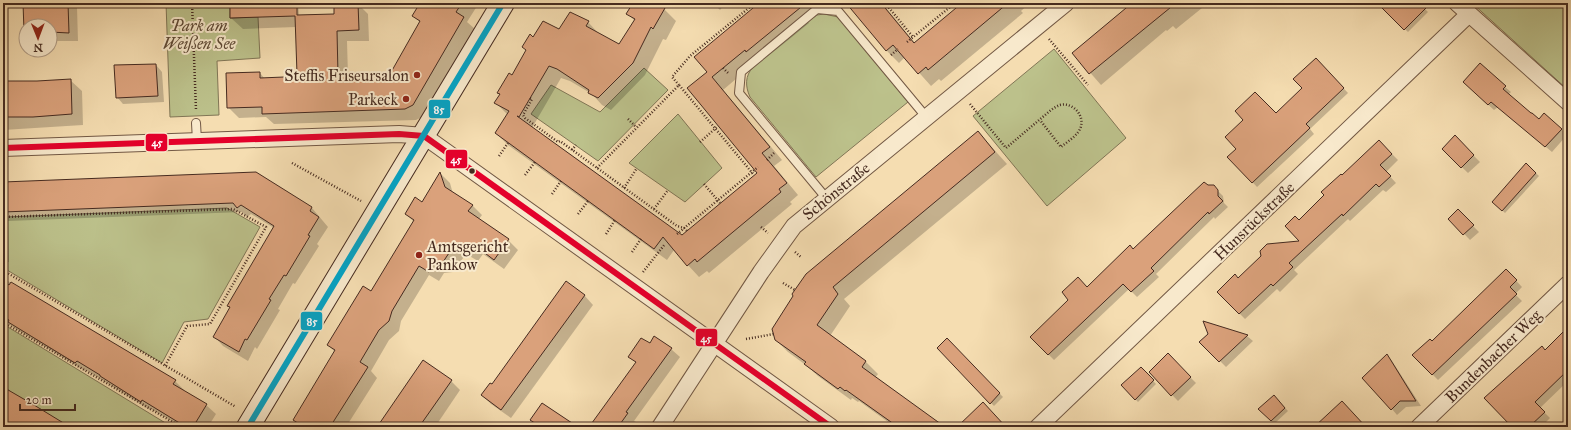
<svg xmlns="http://www.w3.org/2000/svg" width="1571" height="430" font-family="'IM FELL Great Primer',serif">
<style>
.green{fill:#bcc18b;stroke:#817656}
.shadow{fill:#0003}
.building{fill:#daa17b;stroke:#462b20}
.lines{fill:none;stroke-linecap:round;stroke-linejoin:round}
.lane-casing{stroke:#725844;stroke-width:10}
.street-casing{stroke:#725844;stroke-width:18}
.secondary-casing{stroke:#462b20;stroke-width:24}
.path{stroke:#462b20;stroke-width:2.5;stroke-dasharray:1 2;stroke-linecap:butt}
.lane{stroke:#f8e9cc;stroke-width:8}
.street{stroke:#f8e9cc;stroke-width:16}
.secondary{stroke:#f8e9cc;stroke-width:22}
.bus-1-casing{stroke:#f8e9cc;stroke-width:9}
.bus-2-casing{stroke:#f8e9cc;stroke-width:9}
.bus-1{stroke:#e4002b;stroke-width:6}
.bus-2{stroke:#04a3c5;stroke-width:6}
.poi-dot{fill:#8f2418;stroke:#f8e9cc;stroke-width:1.5}
.bus-dot{fill:#462b20;stroke:#f8e9cc;stroke-width:1.5}
.labels{text-anchor:middle;dominant-baseline:central;stroke-width:4;stroke-linejoin:round;paint-order:stroke}
.park-label{font-size:16px;font-style:italic;fill:#5e4935;stroke:#f8e9cc}
.poi-label{font-size:16px;fill:#462b20;stroke:#f8e9cc;text-anchor:end}
.street-label{font-size:16px;fill:#462b20;stroke:#f8e9cc}
.line-badge{stroke:#f8e9cc;stroke-width:1.5}
.badge-label{font-size:11px;text-anchor:middle;font-weight:bold;fill:#fff}
</style>
<rect width="100%" height="100%" fill="#f5ddb1"/>
<filter id="stains"><feTurbulence type="fractalNoise" baseFrequency=".005" numOctaves="4"/><feColorMatrix values="0 0 0 0 .2 0 0 0 0 .09 0 0 0 0 .02 0 0 0 .5 -.17"/></filter>
<radialGradient id="worn" r=".72"><stop offset=".6" stop-color="#630" stop-opacity="0"/><stop offset="1" stop-color="#630" stop-opacity=".3"/></radialGradient>
<g class="green">
<polygon points="166,3 230,3 230,18 258,17 260,58 217,61 219,115 170,117"/>
<polygon points="1472,3 1568,3 1568,90"/>
<path d="M 824,14 L 838,17 L 908,102 L 816,177 L 750,97 C 745,86 745,76 753,67 L 811,19 L 817,15 Z"/>
<polygon points="1054,49 1126,138 1047,206 973,116"/>
<polygon points="644,68 668,90 598,161 531,114 551,85 600,112"/>
<polygon points="678,114 722,168 685,202 629,163"/>
<polygon points="227,208 260,227 208,319 184,322 162,363 7,270 6,217"/>
<polygon points="3,324 172,427 69,427 63,423 62,424 9,393 10,391 4,388 3,389"/>
</g>
<g class="shadow">
<polygon points="24,3 73,3 77,7 78,41 50,41 50,26 26,26 26,35"/>
<polygon points="231,3 298,3 299,16 335,15 357,3 368,14 369,41 347,41 348,76 390,75 421,23 413,16 421,3 479,3 467,22 475,29 424,116 416,120 274,124 266,117 239,118 228,107 260,73 265,79 298,78 296,27 243,29 231,18"/>
<polygon points="634,3 654,3 664,9 676,21 666,40 663,39 645,75 611,110 602,105 592,94 570,81 561,78 532,128 682,236 758,173 708,72 761,3 828,3 807,21 809,23 792,37 759,63 757,61 723,90 782,160 774,166 798,195 790,202 792,204 709,273 707,271 699,277 674,250 667,260 508,145 496,133 508,115 496,103 500,95 498,93 512,76 534,38 588,22 600,35 619,45 635,21 628,14"/>
<polygon points="713,3 726,3 720,10"/>
<polygon points="847,3 882,3 915,43 963,3 1030,3 1021,11 1023,13 941,81 939,79 931,86 905,57 899,63 887,51"/>
<polygon points="1132,3 1201,3 1199,4 1202,8 1176,29 1173,26 1167,31 1166,30 1101,85 1073,53"/>
<polygon points="1378,3 1419,3 1428,12 1408,32"/>
<polygon points="1316,59 1348,93 1310,129 1314,134 1257,187 1229,157 1303,88"/>
<polygon points="156,65 162,72 164,102 123,104 117,97"/>
<polygon points="70,80 82,91 83,125 3,130 3,82 37,82"/>
<polygon points="1505,87 1511,92 1508,95 1539,120 1561,129 1567,135 1552,152 1498,107 1494,110 1470,88"/>
<polygon points="978,132 1007,164 844,299 850,306 830,336 866,362 878,374 875,378 943,427 895,427 859,401 858,402 852,398 851,400 818,376 807,366 788,352 776,340"/>
<polygon points="1455,137 1480,162 1468,173 1443,149"/>
<polygon points="1379,141 1398,160 1386,172 1396,183 1386,192 1383,190 1350,221 1348,219 1294,270 1298,274 1280,292 1277,289 1245,319 1218,292 1302,242 1299,221 1342,176"/>
<polygon points="1526,164 1539,176 1505,213 1493,202"/>
<polygon points="441,174 450,183 453,194 472,205 482,215 479,219 508,240 518,250 504,269 483,254 478,261 466,254 453,272 444,273 439,281 429,275 401,321 399,331 389,340 371,371 377,378 346,427 301,427 294,420 335,352 328,345 371,292 414,222 406,214 422,203"/>
<polygon points="3,183 312,208 328,227 317,244 319,246 295,284 293,283 278,309 280,310 257,349 255,347 248,361 223,346 214,336 231,308 228,305 274,228 251,214 247,217 242,212 8,221 9,262 8,262 8,281 175,381 184,390 184,391 206,405 216,414 208,427 182,427 151,409 150,410 86,370 85,371 19,331 3,320"/>
<polygon points="1213,186 1223,196 1224,203 1228,207 1215,219 1214,217 1156,274 1159,277 1137,297 1129,289 1054,360 1031,337 1087,288"/>
<polygon points="1458,211 1479,232 1470,240 1450,219"/>
<polygon points="1506,270 1522,287 1515,294 1522,301 1438,380 1413,355 1432,342"/>
<polygon points="584,295 593,305 511,418 491,404 482,395"/>
<polygon points="1205,323 1247,336 1253,341 1226,367 1201,342 1209,334"/>
<polygon points="1568,328 1568,381 1540,408 1550,418 1541,427 1514,427 1545,351"/>
<polygon points="947,339 1003,397 994,406 938,348"/>
<polygon points="650,345 671,349 680,357 634,421 636,422 632,427 590,427 636,363 629,357"/>
<polygon points="1168,355 1196,383 1178,401 1150,372"/>
<polygon points="1387,355 1392,361 1421,406 1406,407 1397,415 1392,409"/>
<polygon points="1141,368 1156,384 1138,402 1122,385"/>
<polygon points="451,381 460,390 435,427 378,427"/>
<polygon points="1274,396 1288,411 1274,424 1260,409"/>
<polygon points="712,423 718,427 709,427"/>
</g>
<g class="building">
<polygon points="23,3 68,3 69,33 50,32 50,26 26,26 26,31 24,31"/>
<polygon points="230,3 297,3 297,15 334,14 334,3 358,3 359,30 337,31 338,75 390,74 420,21 412,16 420,3 462,3 456,12 464,17 413,105 405,109 262,114 262,107 227,108 226,73 260,72 260,78 284,77 297,74 295,16 230,18"/>
<polygon points="633,3 656,3 665,8 653,29 651,27 633,63 598,98 588,93 589,90 557,69 549,66 519,117 517,116 682,235 757,173 687,88 707,72 694,57 759,3 806,3 746,52 745,50 712,77 770,147 762,153 787,183 779,189 781,192 697,262 695,259 687,266 663,237 654,249 495,133 509,111 494,103 500,94 497,93 509,73 512,75 526,50 522,47 530,34 533,37 543,21 559,29 570,12 589,21 586,26 619,44 635,19 626,14"/>
<polygon points="846,3 881,3 914,43 962,3 1008,3 928,70 926,67 918,74 893,45 886,51"/>
<polygon points="1132,3 1176,3 1089,74 1072,53"/>
<polygon points="1377,3 1431,3 1404,30"/>
<polygon points="1316,58 1344,88 1306,124 1310,128 1252,183 1227,157 1236,149 1225,137 1243,120 1235,111 1255,92 1276,113 1302,88 1293,79"/>
<polygon points="1480,63 1506,86 1503,89 1531,113 1532,113 1539,119 1544,113 1562,129 1545,147 1491,102 1488,105 1463,82"/>
<polygon points="156,64 158,96 116,98 114,65"/>
<polygon points="71,79 72,114 33,117 3,117 3,81 37,81"/>
<polygon points="978,131 995,152 833,287 838,294 817,325 866,361 862,367 945,427 898,427 846,390 845,391 840,387 838,389 804,364 806,362 775,340 772,329 793,296 792,294 806,274"/>
<polygon points="1455,135 1474,155 1461,168 1442,149"/>
<polygon points="1379,140 1392,154 1380,165 1391,176 1379,187 1376,184 1343,216 1342,214 1289,263 1293,267 1273,286 1271,284 1239,314 1217,292 1235,274 1238,278 1261,256 1260,251 1267,244 1299,241 1285,226 1295,216 1299,220 1324,195 1321,192 1341,174 1342,175"/>
<polygon points="1526,163 1536,173 1502,211 1492,202"/>
<polygon points="256,172 312,207 310,211 319,217 308,235 310,236 286,276 284,275 269,299 271,300 247,340 245,339 239,352 213,337 230,307 227,306 274,226 241,205 237,208 233,203 3,212 3,182"/>
<polygon points="440,172 445,187 473,205 468,211 509,239 494,260 473,244 468,252 455,244 443,262 434,264 429,272 419,266 392,311 389,321 379,330 360,362 368,367 330,427 304,427 293,420 335,350 327,345 363,286 371,291 414,220 405,214 415,197 422,202"/>
<polygon points="1204,182 1208,185 1214,185 1218,190 1218,196 1223,201 1209,214 1208,212 1151,268 1154,271 1131,292 1123,284 1048,355 1030,337 1068,300 1062,292 1078,277 1087,287 1130,245 1133,249"/>
<polygon points="1458,209 1474,225 1463,235 1448,219"/>
<polygon points="1506,269 1517,280 1510,287 1517,294 1432,375 1412,355 1430,339 1432,341"/>
<polygon points="3,281 9,285 11,282 176,380 173,384 207,404 193,427 186,427 142,400 141,402 100,376 100,375 77,361 75,363 8,322 9,320 3,317"/>
<polygon points="566,281 585,295 501,410 481,395 490,383 492,384"/>
<polygon points="1203,321 1248,335 1219,362 1199,342 1208,334"/>
<polygon points="1568,327 1568,370 1535,402 1545,412 1529,427 1512,427 1484,398 1542,346 1545,350"/>
<polygon points="654,336 672,348 626,412 628,413 618,427 589,427 636,362 628,357 641,338 650,343"/>
<polygon points="947,338 1000,393 990,404 937,348"/>
<polygon points="1168,353 1191,377 1171,396 1149,372"/>
<polygon points="1387,354 1416,401 1400,401 1391,410 1362,378"/>
<polygon points="423,360 452,380 419,427 377,427"/>
<polygon points="1141,367 1154,380 1135,400 1121,385"/>
<polygon points="3,387 34,405 70,427 3,427"/>
<polygon points="1274,395 1285,408 1271,421 1258,409"/>
<polygon points="1342,401 1366,427 1314,427"/>
<polygon points="983,402 1006,427 957,427"/>
<polygon points="542,403 578,427 541,427 530,420"/>
</g>
<g class="lines">
<g class="lane-casing">
<g id="lane">
<polyline points="196,123 197,141"/>
<polyline points="827,199 739,93 741,72 817,9 838,11 927,118"/>
</g>
</g>
<g class="street-casing">
<g id="street">
<polyline points="1457,3 1568,102"/>
<polyline points="3,148 399,134 424,136 831,427"/>
<polyline points="660,427 761,272 794,226 1066,3"/>
<polyline points="1038,427 1469,14"/>
<polyline points="1419,427 1568,284"/>
</g>
</g>
<g class="secondary-casing">
<polyline id="secondary" points="248,427 503,3"/>
</g>
<g class="path">
<polyline points="192,3 196,110"/>
<polyline points="885,3 913,37"/>
<polyline points="1049,39 1088,85"/>
<polyline points="907,42 955,3"/>
<polyline points="891,55 898,49"/>
<polyline points="723,68 728,73"/>
<polyline points="679,85 672,77 690,56 755,3"/>
<polyline points="530,98 532,99 523,115 525,118 558,142 560,141 677,226 684,228 687,231"/>
<path d="M 970,104 L 1006,148 L 1051,110 C 1054,108 1057,106 1060,105 C 1072,102 1084,114 1081,126 C 1079,135 1068,141 1061,147 L 1040,120"/>
<polyline points="628,119 636,127"/>
<polyline points="700,142 718,126"/>
<polyline points="572,150 576,145"/>
<polyline points="499,156 508,143"/>
<polyline points="767,160 774,153"/>
<polyline points="292,163 361,201"/>
<polyline points="597,168 679,85 754,175"/>
<polyline points="525,175 535,162"/>
<polyline points="704,184 720,203"/>
<polyline points="624,188 637,168"/>
<polyline points="552,194 561,181"/>
<polyline points="654,209 668,190"/>
<polyline points="578,214 588,201"/>
<polyline points="3,217 233,209 266,227 210,324 187,326 165,366"/>
<polyline points="761,227 768,233"/>
<polyline points="3,228 4,271 236,407"/>
<polyline points="606,234 615,220"/>
<polyline points="677,234 758,167"/>
<polyline points="632,252 641,239"/>
<polyline points="795,252 801,257"/>
<polyline points="643,272 665,244"/>
<polyline points="783,283 795,290"/>
<polyline points="3,322 181,427"/>
<polyline points="746,339 774,334"/>
</g>
<use href="#lane" class="lane"/>
<use href="#street" class="street"/>
<use href="#secondary" class="secondary"/>
<g class="bus-1-casing">
<polyline id="bus-1" points="3,148 399,134 424,136 831,427"/>
</g>
<g class="bus-2-casing">
<polyline id="bus-2" points="248,427 503,3"/>
</g>
<use href="#bus-1" class="bus-1"/>
<use href="#bus-2" class="bus-2"/>
</g>
<g class="poi-dot">
<circle cx="417" cy="75" r="4"/>
<circle cx="406" cy="99" r="4"/>
<circle cx="419" cy="255" r="4"/>
</g>
<circle class="bus-dot" cx="472" cy="171" r="3.5"/>
<g class="labels">
<g class="park-label">
<text x="199" y="25">Park am<tspan x="199" dy="18">Weißen See</tspan></text>
</g>
<g class="poi-label">
<text x="409" y="75">Steffis Friseursalon</text>
<text x="398" y="99">Parkeck</text>
<text x="427" y="246" text-anchor="start">Amtsgericht<tspan x="427" dy="18">Pankow</tspan></text>
</g>
<g class="street-label">
<text transform="translate(836 191) rotate(-39)">Schönstraße</text>
<text transform="translate(1254 221) rotate(-44)">Hunsrückstraße</text>
<text transform="translate(1493 356) rotate(-44)">Bundenbacher Weg</text>
</g>
</g>
<g class="line-badge">
<rect x="428" y="99" width="23" height="20" rx="4" fill="#04a3c5"/>
<rect x="145" y="133" width="23" height="19" rx="4" fill="#e4002b"/>
<rect x="445" y="149" width="23" height="20" rx="4" fill="#e4002b"/>
<rect x="300" y="311" width="23" height="20" rx="4" fill="#04a3c5"/>
<rect x="695" y="328" width="23" height="19" rx="4" fill="#e4002b"/>
</g>
<g class="badge-label">
<text x="439" y="113">85</text>
<text x="157" y="146">45</text>
<text x="456" y="163">45</text>
<text x="312" y="325">85</text>
<text x="706" y="342">45</text>
</g>
<rect width="1571" height="430" fill="none" stroke="#f5ddb1" stroke-width="16"/>
<rect x="4" y="4" width="1563" height="422" fill="none" stroke="#462b20" stroke-width="2"/>
<rect x="8" y="8" width="1555" height="414" fill="none" stroke="#462b20"/>
<g transform="translate(38 38) rotate(179)"><circle r="19" fill="#f8e9cc" stroke="#b19d87"/>
<path d="M0-3L7 15L0 10L-7 15Z" fill="#8f2418"/>
<text y="-6" font-size="11" font-weight="bold" text-anchor="middle" fill="#462b20">N</text>
</g>
<path d="M20 404v6h55v-6" fill="none" stroke="#462b20" stroke-width="2"/>
<text x="26" y="404" font-size="12" fill="#462b20" stroke="#f8e9cc" stroke-width="3" paint-order="stroke">20 m</text>
<rect width="100%" height="100%" filter="url(#stains)"/>
<rect width="100%" height="100%" fill="url(#worn)"/>
</svg>
